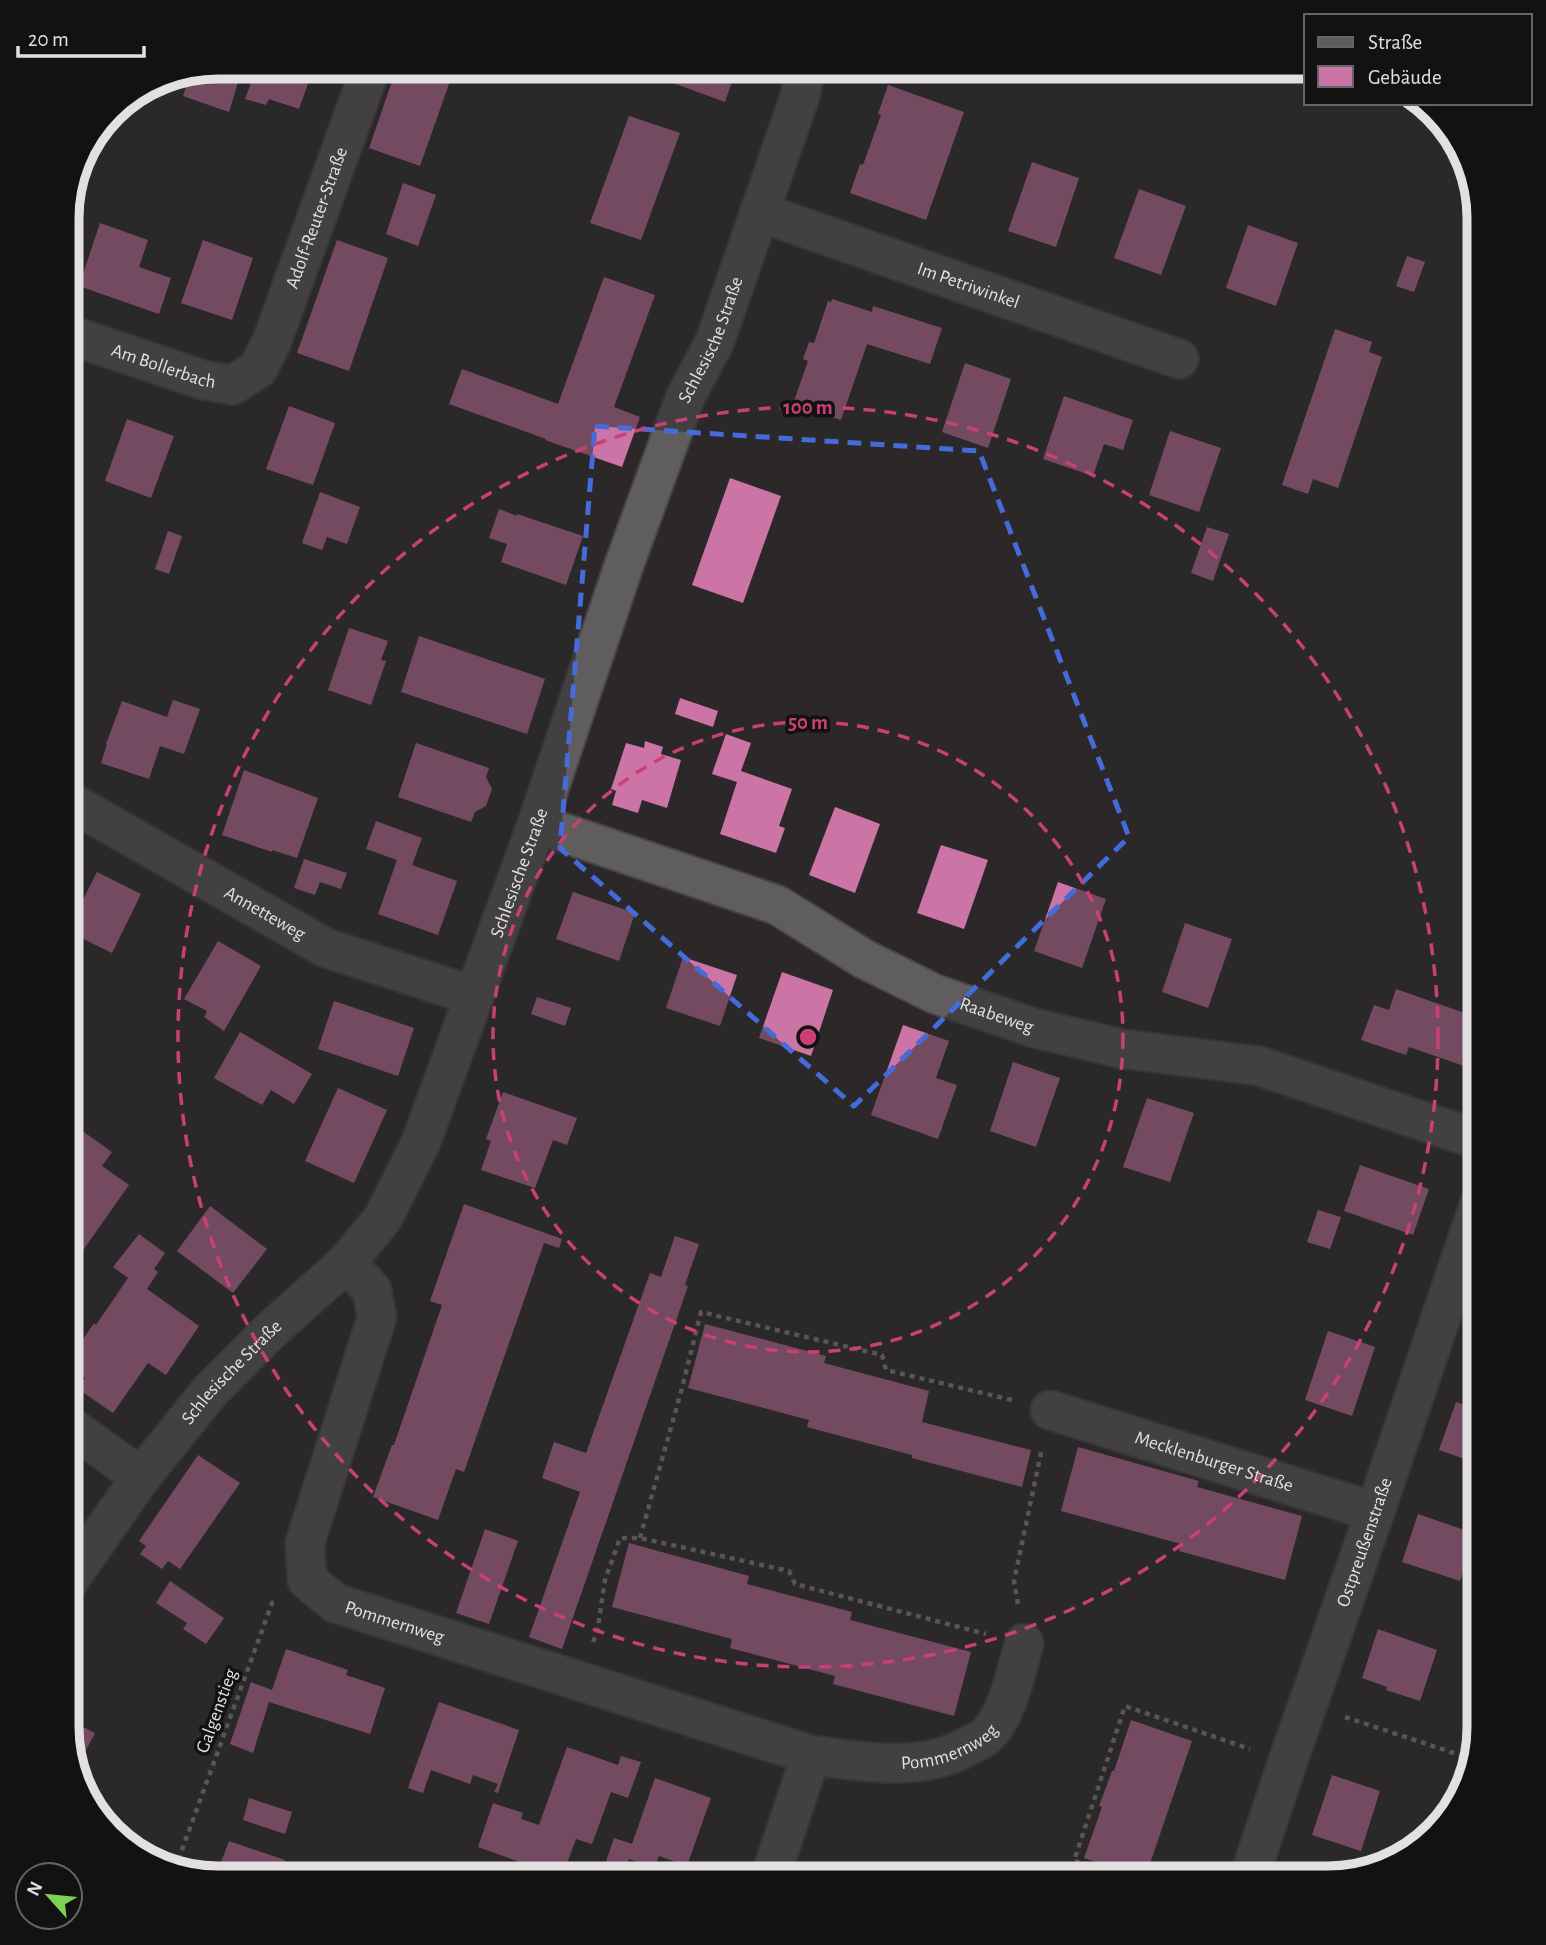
<svg xmlns="http://www.w3.org/2000/svg" width="1546" height="1945" font-family="'Alegreya Sans',sans-serif">
<style>
.building{fill:#cc74a5}
.lines{fill:none;stroke-linecap:round;stroke-linejoin:round}
.minor-casing{stroke:#454344;stroke-width:42}
.path{stroke:#8f8c8d;stroke-width:4.5;stroke-dasharray:5 5;stroke-linecap:butt}
.minor{stroke:#605d5e;stroke-width:38}
.marked{fill:none;stroke:#446bda;stroke-width:5;stroke-dasharray:14 9;stroke-linejoin:round}
.ring{fill:none;stroke:#c84076;stroke-width:3.5;stroke-dasharray:12 9}
.labels{text-anchor:middle;dominant-baseline:central;stroke-width:7;stroke-linejoin:round;paint-order:stroke}
.street-label{font-size:19px;fill:#e2e0e1;stroke:#131212}
.rim{fill:none;stroke:#e2e0e1;stroke-width:9}
.centre{fill:#c84076;stroke:#131212;stroke-width:3.5}
.ring-label{font-size:21px;text-anchor:middle;font-weight:bold;fill:#c84076;stroke:#131212;stroke-width:7;stroke-linejoin:round;paint-order:stroke}
</style>
<rect width="100%" height="100%" fill="#2c282a"/>
<g class="building">
<polygon points="214,67 240,76 229,112 183,96 191,72"/>
<polygon points="257,67 314,67 299,109 269,99 266,105 245,99"/>
<polygon points="397,67 455,67 420,166 369,148"/>
<polygon points="679,67 737,67 725,102 673,83"/>
<polygon points="888,85 964,112 926,220 850,193 860,164 863,165 881,115 878,114"/>
<polygon points="122,102 111,134 99,129 118,104"/>
<polygon points="629,116 680,133 641,240 590,223"/>
<polygon points="1032,162 1079,178 1056,247 1008,231"/>
<polygon points="403,183 436,195 418,246 386,234"/>
<polygon points="1139,189 1186,206 1161,275 1114,258"/>
<polygon points="100,223 148,240 139,267 171,278 159,314 79,286"/>
<polygon points="1248,225 1298,243 1276,306 1226,288"/>
<polygon points="203,240 253,258 232,320 181,303"/>
<polygon points="337,240 388,258 349,371 297,353"/>
<polygon points="1407,256 1425,262 1414,292 1396,286"/>
<polygon points="604,277 655,295 614,407 640,417 622,467 545,440 546,439 449,404 462,369 558,404"/>
<polygon points="832,299 872,312 873,306 942,328 930,364 867,344 841,420 793,404 808,361 803,359 809,342 814,343 828,301 831,302"/>
<polygon points="1335,329 1372,342 1369,352 1382,357 1338,488 1313,479 1308,494 1282,485"/>
<polygon points="965,363 1011,379 988,448 942,432"/>
<polygon points="1064,396 1133,420 1123,450 1104,444 1093,476 1043,459"/>
<polygon points="289,406 335,423 313,485 266,469"/>
<polygon points="127,419 174,436 151,498 105,481"/>
<polygon points="1170,431 1221,448 1199,512 1149,495"/>
<polygon points="67,472 73,475 67,493"/>
<polygon points="730,478 781,496 743,603 692,585"/>
<polygon points="320,492 360,507 347,544 327,537 322,550 302,543"/>
<polygon points="499,509 517,516 517,514 583,536 566,585 501,562 507,544 489,538"/>
<polygon points="1207,527 1229,534 1213,581 1191,573"/>
<polygon points="168,531 182,536 169,574 155,569"/>
<polygon points="349,628 388,641 381,660 386,661 371,705 328,690"/>
<polygon points="419,636 545,679 527,734 401,692"/>
<polygon points="680,698 718,711 713,727 675,714"/>
<polygon points="173,700 200,709 184,754 160,746 149,779 101,763 107,744 106,744 122,701 167,717"/>
<polygon points="726,734 751,743 741,771 792,789 779,826 785,828 776,853 720,834 737,782 712,774"/>
<polygon points="645,741 663,747 661,754 681,760 667,808 642,800 638,813 612,805 616,791 611,789 626,743 644,748"/>
<polygon points="416,743 489,768 486,777 492,789 486,806 475,812 471,822 398,797"/>
<polygon points="244,770 318,798 297,858 272,850 272,852 222,835"/>
<polygon points="835,807 880,824 855,893 809,875"/>
<polygon points="376,821 422,838 412,865 457,881 438,935 378,914 397,860 366,849"/>
<polygon points="941,845 988,860 964,929 917,913"/>
<polygon points="304,859 347,873 341,889 320,882 315,895 294,888"/>
<polygon points="97,872 141,894 112,953 67,931"/>
<polygon points="1058,882 1106,899 1082,968 1034,951"/>
<polygon points="1479,888 1479,941 1463,936"/>
<polygon points="573,892 635,913 619,961 556,939"/>
<polygon points="1185,923 1232,939 1208,1008 1162,992"/>
<polygon points="218,941 261,966 224,1031 204,1017 207,1011 184,999"/>
<polygon points="683,957 737,975 720,1026 666,1008"/>
<polygon points="782,972 833,990 811,1056 759,1038"/>
<polygon points="1396,989 1479,1018 1479,1041 1470,1068 1409,1047 1406,1055 1361,1040 1374,1005 1389,1010"/>
<polygon points="537,997 571,1008 565,1026 531,1014"/>
<polygon points="334,1001 414,1028 398,1076 318,1049"/>
<polygon points="903,1025 949,1041 936,1078 957,1085 938,1139 871,1115"/>
<polygon points="240,1032 312,1074 294,1104 271,1090 262,1105 214,1078"/>
<polygon points="1013,1062 1060,1078 1036,1147 990,1131"/>
<polygon points="338,1088 387,1110 354,1183 305,1161"/>
<polygon points="503,1092 577,1118 567,1145 553,1140 535,1188 481,1170 491,1141 486,1139"/>
<polygon points="1147,1098 1194,1113 1170,1182 1123,1167"/>
<polygon points="67,1120 112,1152 102,1166 129,1185 67,1273 67,1213 83,1190 67,1179"/>
<polygon points="1360,1165 1429,1189 1413,1235 1344,1211"/>
<polygon points="464,1204 562,1239 559,1248 544,1243 464,1472 456,1469 438,1520 373,1497 392,1445 394,1445 442,1305 430,1301"/>
<polygon points="210,1206 267,1249 233,1293 177,1251"/>
<polygon points="1318,1210 1341,1217 1330,1249 1307,1242"/>
<polygon points="139,1234 165,1253 154,1269 158,1272 147,1289 199,1326 166,1375 148,1363 113,1413 78,1389 85,1378 67,1365 67,1363 94,1323 96,1325 128,1278 113,1267"/>
<polygon points="675,1236 699,1244 685,1285 688,1286 562,1649 529,1637 580,1492 542,1478 554,1442 586,1453 650,1273 661,1277"/>
<polygon points="69,1322 83,1333 67,1353 67,1324"/>
<polygon points="705,1324 826,1356 824,1363 929,1391 922,1422 1031,1450 1022,1487 912,1458 912,1455 807,1427 809,1420 688,1388"/>
<polygon points="1328,1331 1375,1347 1352,1416 1305,1400"/>
<polygon points="1456,1402 1479,1410 1479,1464 1439,1450"/>
<polygon points="1078,1447 1199,1481 1197,1487 1302,1516 1285,1580 1179,1551 1181,1544 1061,1511"/>
<polygon points="198,1455 240,1483 180,1569 168,1561 162,1569 140,1554 146,1546 139,1541"/>
<polygon points="67,1462 74,1466 67,1478"/>
<polygon points="1418,1514 1476,1534 1460,1581 1402,1562"/>
<polygon points="485,1529 518,1541 489,1624 456,1613"/>
<polygon points="629,1543 749,1576 747,1584 852,1612 850,1620 971,1652 954,1716 833,1684 835,1676 730,1648 732,1639 612,1607"/>
<polygon points="170,1581 224,1618 206,1644 183,1629 187,1623 156,1603"/>
<polygon points="1378,1629 1437,1650 1420,1701 1386,1690 1387,1687 1362,1678"/>
<polygon points="286,1649 348,1670 346,1675 385,1688 370,1734 269,1702 253,1753 230,1744 251,1682 272,1690"/>
<polygon points="439,1702 519,1730 498,1793 494,1792 498,1784 473,1775 470,1784 431,1770 423,1793 408,1788"/>
<polygon points="67,1719 95,1733 78,1765 67,1727"/>
<polygon points="1131,1720 1192,1741 1145,1878 1084,1858 1102,1807 1099,1806 1112,1771 1114,1771"/>
<polygon points="567,1747 618,1765 621,1756 641,1762 628,1798 611,1792 592,1844 576,1839 562,1877 478,1847 493,1803 523,1813 521,1819 539,1825"/>
<polygon points="1332,1775 1380,1791 1361,1851 1312,1835"/>
<polygon points="655,1778 711,1798 687,1866 659,1856 654,1868 629,1859 621,1878 616,1878 602,1873 614,1838 632,1844"/>
<polygon points="249,1798 292,1812 285,1834 243,1820"/>
<polygon points="229,1841 285,1860 279,1878 217,1878 205,1876 210,1862 220,1865"/>
<polygon points="840,1862 888,1878 834,1878"/>
</g>
<g class="lines">
<g class="minor-casing">
<g id="minor">
<path id="s1" d="M 759,212 L 1179,359"/>
<path id="s2" d="M 67,334 L 203,380 L 233,385 L 258,369 L 272,341 L 371,67"/>
<path id="s3" d="M 67,800 L 326,948 L 474,996"/>
<path id="s4" d="M 537,824 L 777,905 L 864,959 L 935,994 L 1034,1028 L 1123,1049 L 1259,1066 L 1479,1140"/>
<path id="s5" d="M 346,1263 L 372,1290 L 377,1317 L 305,1543 L 307,1580 L 335,1603 L 811,1755 C 862,1762 924,1773 970,1745 C 976,1742 984,1739 988,1734 C 1009,1711 1016,1672 1024,1643"/>
<path id="s6" d="M 1050,1410 L 1375,1512"/>
<polyline points="67,1424 141,1477"/>
<path id="s7" d="M 67,1583 L 141,1477 L 210,1391 L 269,1332 L 346,1263 L 383,1218 L 421,1142 L 537,824 L 624,565 L 685,398 L 715,341 L 801,93 L 805,67"/>
<polyline points="770,1878 811,1755"/>
<path id="s8" d="M 1249,1878 L 1288,1761 L 1375,1512 L 1479,1205"/>
</g>
</g>
<g class="path">
<polyline points="640,1538 682,1388 701,1312 882,1355 886,1370 1012,1400"/>
<polyline points="1018,1604 1014,1581 1042,1448"/>
<polyline points="593,1642 597,1633 605,1580 620,1538 640,1538 789,1571 795,1584 986,1634"/>
<polyline points="1345,1717 1472,1759"/>
<polyline points="175,1869 272,1603 275,1601"/>
<polyline points="1127,1878 1074,1861 1125,1706 1250,1749"/>
</g>
<use href="#minor" class="minor"/>
</g>
<path d="M0 0H1546V1945H0ZM 595,426 L 979,451 L 1129,837 L 854,1106 L 560,848 Z" fill="#2c282a" fill-opacity=".55" fill-rule="evenodd"/>
<path class="marked" d="M 595,426 L 979,451 L 1129,837 L 854,1106 L 560,848 Z"/>
<g class="ring">
<circle cx="808" cy="1037" r="315"/>
<circle cx="808" cy="1037" r="630"/>
</g>
<g class="labels">
<g class="street-label">
<text stroke="none"><textPath href="#s2" startOffset="366">Adolf-Reuter-Straße</textPath></text>
<text stroke="none"><textPath href="#s1" startOffset="222">Im Petriwinkel</textPath></text>
<text stroke="none"><textPath href="#s7" startOffset="1423">Schlesische Straße</textPath></text>
<text stroke="none"><textPath href="#s2" startOffset="102">Am Bollerbach</textPath></text>
<text stroke="none"><textPath href="#s7" startOffset="856">Schlesische Straße</textPath></text>
<text stroke="none"><textPath href="#s3" startOffset="228">Annetteweg</textPath></text>
<text stroke="none"><textPath href="#s4" startOffset="500">Raabeweg</textPath></text>
<text stroke="none"><textPath href="#s7" startOffset="268">Schlesische Straße</textPath></text>
<text stroke="none"><textPath href="#s6" startOffset="172">Mecklenburger Straße</textPath></text>
<text stroke="none"><textPath href="#s8" startOffset="355">Ostpreußenstraße</textPath></text>
<text stroke="none"><textPath href="#s5" startOffset="438">Pommernweg</textPath></text>
<text transform="translate(217 1711) rotate(-70)">Galgenstieg</text>
<text stroke="none"><textPath href="#s5" startOffset="1017">Pommernweg</textPath></text>
</g>
</g>
<path d="M0 0H1546V1945H0ZM218 79H1328A139 139 0 0 1 1467 218V1727A139 139 0 0 1 1328 1866H218A139 139 0 0 1 79 1727V218A139 139 0 0 1 218 79Z" fill="#131212" fill-rule="evenodd"/>
<path class="rim" d="M218 79H1328A139 139 0 0 1 1467 218V1727A139 139 0 0 1 1328 1866H218A139 139 0 0 1 79 1727V218A139 139 0 0 1 218 79Z"/>
<circle cx="808" cy="1037" r="10" class="centre"/>
<g class="ring-label">
<text x="808" y="414">100 m</text>
<text x="808" y="729">50 m</text>
</g>
<rect x="1304" y="14" width="228" height="91" fill="#131212" stroke="#666465" stroke-width="2"/>
<rect x="1318" y="37" width="35" height="10" fill="#605d5e" stroke="#666465" stroke-width="2"/>
<text x="1368" y="49" font-size="21" fill="#e2e0e1">Straße</text>
<rect x="1318" y="66" width="35" height="21" fill="#cc74a5" stroke="#666465" stroke-width="2"/>
<text x="1368" y="84" font-size="21" fill="#e2e0e1">Gebäude</text>
<g transform="translate(49 1896) rotate(297)"><circle r="33" fill="#131212" stroke="#666465" stroke-width="2"/>
<path d="M0-5L12 26L0 18L-12 26Z" fill="#7dd153"/>
<text y="-10" font-size="19" font-weight="bold" text-anchor="middle" fill="#e2e0e1">N</text>
</g>
<path d="M18 46v10h126v-10" fill="none" stroke="#e2e0e1" stroke-width="3.5"/>
<text x="28" y="46" font-size="21" fill="#e2e0e1" stroke="#131212" stroke-width="5" paint-order="stroke">20 m</text>
</svg>
